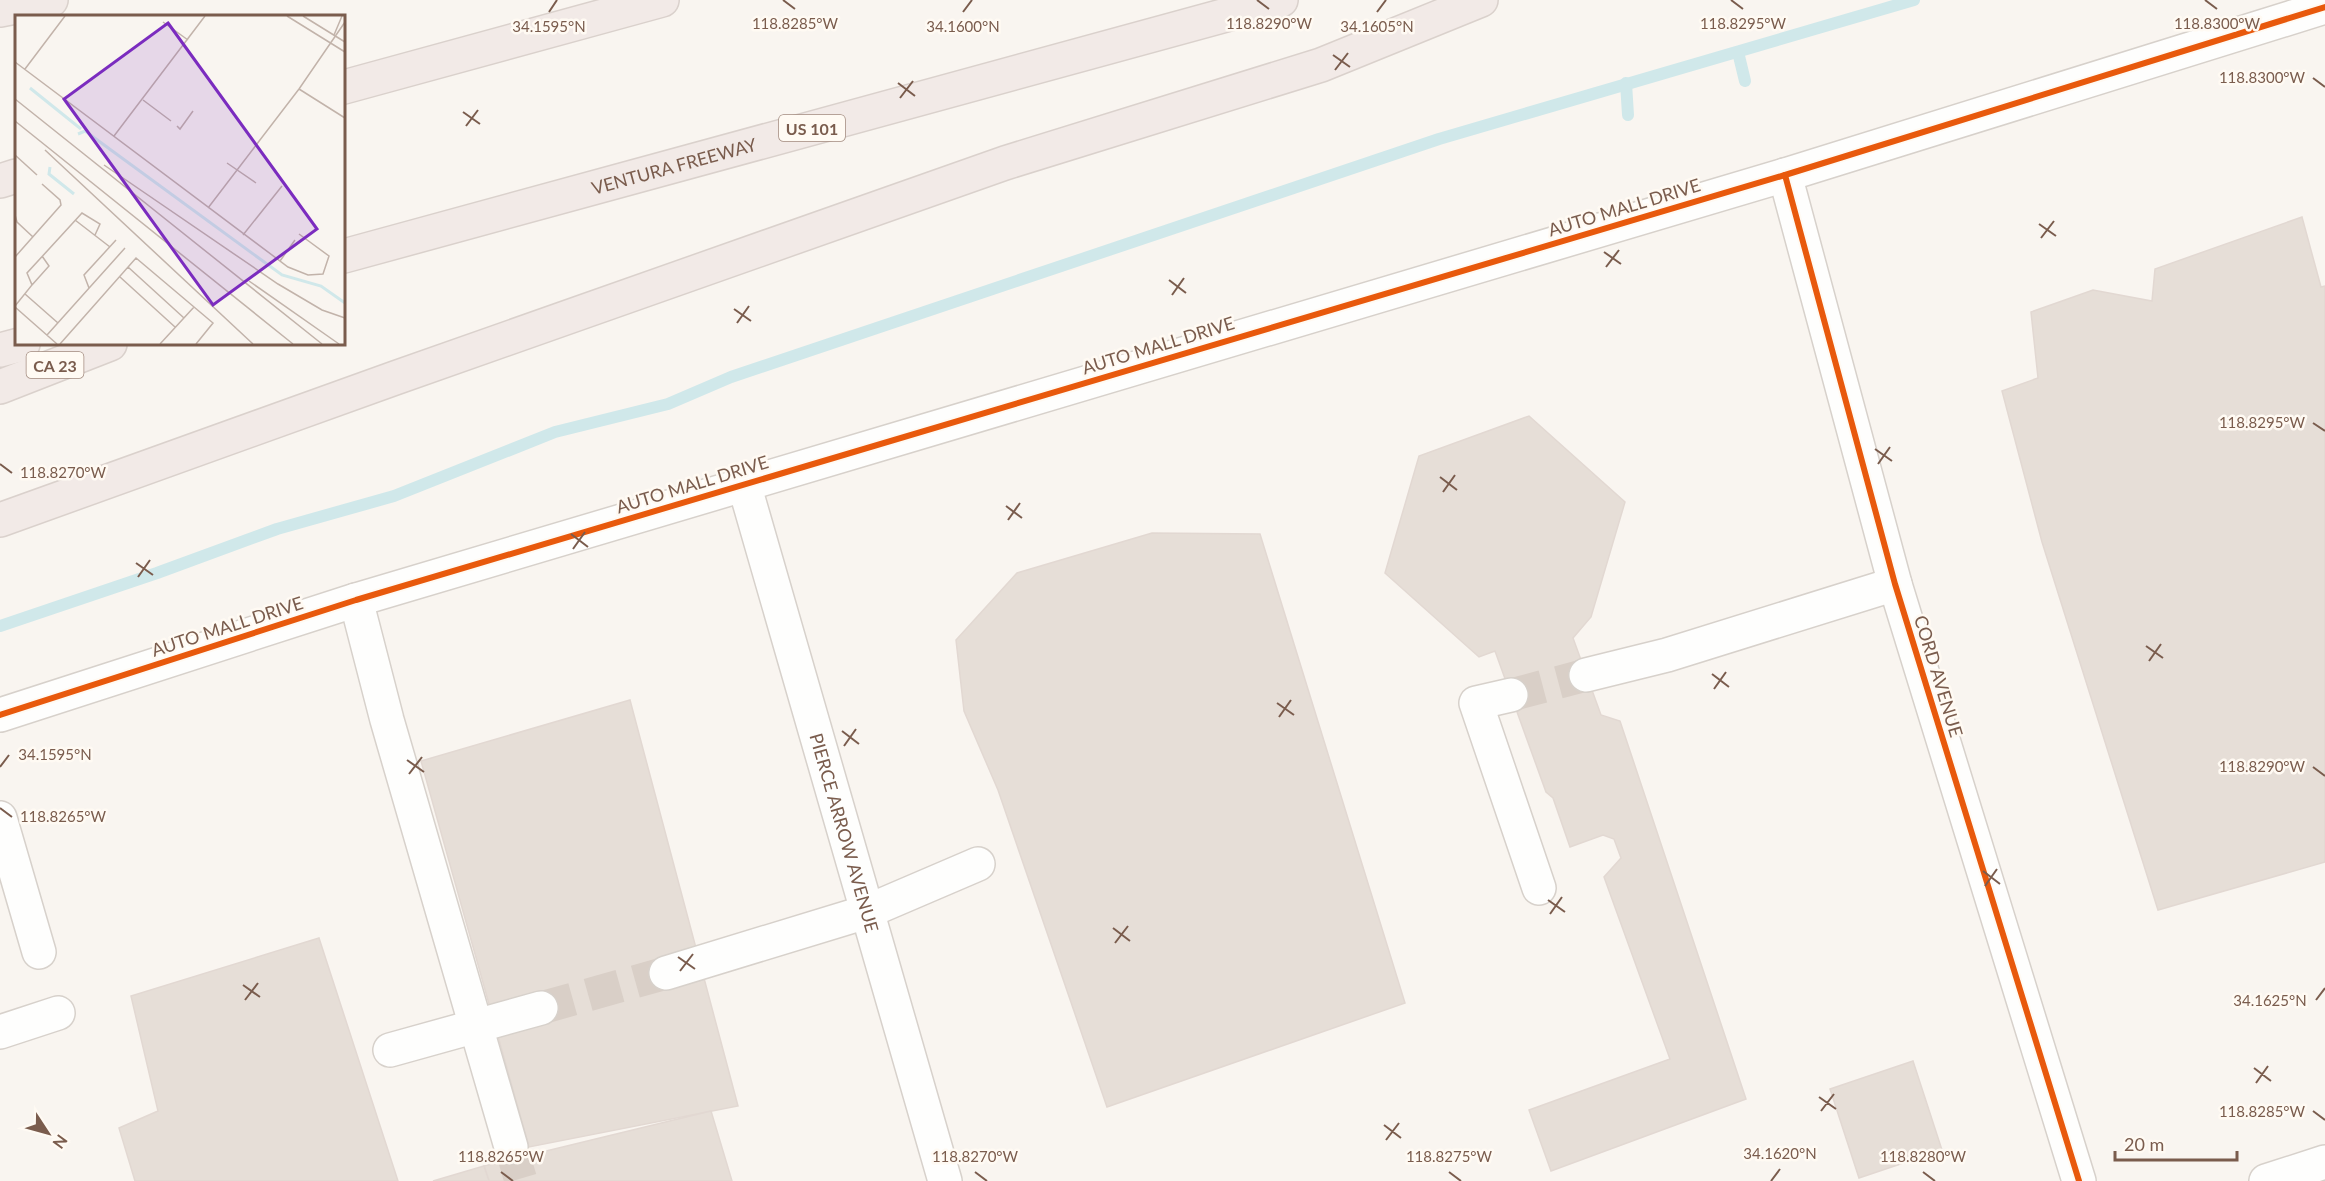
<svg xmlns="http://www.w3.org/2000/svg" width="2325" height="1181" font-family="Lato,sans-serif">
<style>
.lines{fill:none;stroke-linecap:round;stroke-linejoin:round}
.stream{stroke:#d0e8ea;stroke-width:12}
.building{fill:#e6ded7;stroke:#e2d8d2;stroke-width:1.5}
.minor-tunnel{stroke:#d9cfc7;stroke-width:33;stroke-dasharray:33 16;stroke-linecap:butt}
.minor-casing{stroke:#d7d1cb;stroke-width:36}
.highway-casing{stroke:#dad1cc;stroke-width:36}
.minor{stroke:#fefefd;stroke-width:33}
.highway{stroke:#f2eae7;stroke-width:33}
.cycleway-casing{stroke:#fffaf3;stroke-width:10}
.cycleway{stroke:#e8590c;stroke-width:6}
.ticks{fill:none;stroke:#7a5c4d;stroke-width:2}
.labels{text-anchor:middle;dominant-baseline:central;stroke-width:5;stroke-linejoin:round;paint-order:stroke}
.shield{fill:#fffaf3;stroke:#a28b7f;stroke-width:1.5}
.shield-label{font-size:16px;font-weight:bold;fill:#7a5c4d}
.street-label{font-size:18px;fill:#7a5c4d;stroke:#fffaf3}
.inset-river{fill:none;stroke:#d0e8ea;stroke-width:3}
.inset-road{fill:none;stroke:#c2b3aa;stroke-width:1.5}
.view{fill:#7b2cbf;fill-opacity:0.15;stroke:#7b2cbf;stroke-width:3}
.inset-edge{fill:none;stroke:#7a5c4d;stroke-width:3}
.ticks-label{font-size:15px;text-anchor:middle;fill:#7a5c4d;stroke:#fffaf3;stroke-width:5;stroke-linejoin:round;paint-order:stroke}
</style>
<rect width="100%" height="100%" fill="#f9f5f0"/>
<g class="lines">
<g class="stream">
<polyline points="1738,52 1745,81"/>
<polyline points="1626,83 1628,115"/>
<polyline points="0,626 157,573 277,529 394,496 555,432 668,404 731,377 1439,139 1914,0"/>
</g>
</g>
<g class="building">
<polygon points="2302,217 2321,287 2325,286 2325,862 2158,910 2042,542 2002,391 2038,378 2031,312 2093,290 2152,301 2155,269"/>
<polygon points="1529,416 1625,502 1591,617 1573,638 1601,715 1620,721 1746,1099 1551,1171 1529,1110 1670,1059 1604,877 1621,858 1614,839 1603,835 1570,847 1553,798 1546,792 1495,651 1479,657 1385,573 1419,456"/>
<polygon points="1152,533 1260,534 1405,1003 1107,1107 998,790 964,711 956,640 1017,573"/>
<polygon points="630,700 738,1106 529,1147 421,761"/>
<polygon points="319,938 398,1181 135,1181 119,1128 158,1111 131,996"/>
<polygon points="1913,1061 1942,1150 1859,1178 1830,1089"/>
<polygon points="711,1111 732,1181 489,1181 484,1166"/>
<polygon points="484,1166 489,1181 433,1181"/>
</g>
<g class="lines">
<g class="minor-tunnel">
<polyline points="1511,695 1586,675"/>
<polyline points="541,1008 666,973"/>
<polyline points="511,1147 521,1181"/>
</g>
<g class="minor-casing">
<g id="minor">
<polyline points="1785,175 1895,584 2079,1181"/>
<path id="s1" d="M 744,484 L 945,1181"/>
<polyline points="356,600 387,720 511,1147"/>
<polyline points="1586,675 1667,655 1895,584"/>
<polyline points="1511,695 1476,703 1539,888"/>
<polyline points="0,715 356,600 1785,175 2325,7"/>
<polyline points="0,818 39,952"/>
<polyline points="666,973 866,912 978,864"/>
<polyline points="0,1032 58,1013"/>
<polyline points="390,1050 541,1008"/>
<polyline points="2266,1181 2325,1162"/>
</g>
</g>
<g class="highway-casing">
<g id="highway">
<polyline points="0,10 51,0"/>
<polyline points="344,87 662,0"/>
<polyline points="0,181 16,176"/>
<path id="s2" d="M 344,256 L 1281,0"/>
<polyline points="0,350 23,344"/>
<polyline points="0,387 110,344"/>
<polyline points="0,520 395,378 1005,163 1321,65 1481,0"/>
</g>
</g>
<use href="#minor" class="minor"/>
<use href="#highway" class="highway"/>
<g class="cycleway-casing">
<g id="cycleway">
<polyline points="1785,175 1895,584 2079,1181"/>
<polyline points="0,715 356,600 1785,175 2325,7"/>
</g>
</g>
<use href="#cycleway" class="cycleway"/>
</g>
<path class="ticks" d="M 783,0 L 795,9M 1257,0 L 1269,9M 1731,0 L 1743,9M 2205,0 L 2217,9M 549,12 L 557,0M 963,12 L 972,0M 1377,12 L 1386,0M 1333,55 L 1350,67M 1335,70 L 1348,53M 2313,78 L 2325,87M 898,83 L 915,96M 900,98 L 913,81M 463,112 L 480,124M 466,126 L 478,110M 2039,224 L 2056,236M 2041,238 L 2054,221M 1604,252 L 1621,264M 1606,267 L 1619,250M 1169,280 L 1186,293M 1172,295 L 1184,278M 734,309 L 751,321M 737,323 L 749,306M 2313,423 L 2325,431M 1875,449 L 1892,461M 0,464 L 12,473M 1878,464 L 1890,447M 1440,477 L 1457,490M 1443,492 L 1455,475M 1006,506 L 1022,518M 1008,520 L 1020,503M 571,534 L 588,547M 573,549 L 585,532M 136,563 L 153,575M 138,577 L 150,560M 2146,646 L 2163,658M 2149,661 L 2161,644M 1712,674 L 1729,687M 1714,689 L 1726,672M 1277,703 L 1294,715M 1279,717 L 1291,700M 842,731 L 859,744M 844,746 L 856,729M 407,760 L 424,772M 0,767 L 9,755M 2313,767 L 2325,776M 409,774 L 422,757M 0,808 L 12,817M 1983,871 L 2000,884M 1985,886 L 1997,869M 1548,900 L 1565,912M 1550,914 L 1562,897M 1113,928 L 1130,941M 1115,943 L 1128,926M 678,957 L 695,969M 680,971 L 693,954M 243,985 L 260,997M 245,1000 L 258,983M 2316,1000 L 2325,988M 2254,1068 L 2271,1081M 2256,1083 L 2268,1066M 1819,1097 L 1836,1109M 1821,1111 L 1834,1094M 2313,1111 L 2325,1120M 1384,1125 L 1401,1138M 1386,1140 L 1399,1123M 501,1172 L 513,1181M 975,1172 L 987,1181M 1449,1172 L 1461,1181M 1923,1172 L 1935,1181M 1771,1181 L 1780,1169"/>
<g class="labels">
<g class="shield">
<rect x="779" y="115" width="66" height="26" rx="4.5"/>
<rect x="26.5" y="352" width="57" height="26" rx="4.5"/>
</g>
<g class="shield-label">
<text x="812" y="128">US 101</text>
<text x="55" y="365">CA 23</text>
</g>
<g class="street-label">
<text stroke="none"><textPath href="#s2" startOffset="342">VENTURA FREEWAY</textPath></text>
<text transform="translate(1624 207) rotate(-17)">AUTO MALL DRIVE</text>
<text transform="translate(1158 345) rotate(-17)">AUTO MALL DRIVE</text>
<text transform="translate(692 484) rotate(-17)">AUTO MALL DRIVE</text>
<text transform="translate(227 626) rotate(-18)">AUTO MALL DRIVE</text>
<text transform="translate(1939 676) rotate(73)">CORD AVENUE</text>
<text stroke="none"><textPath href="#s1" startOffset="363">PIERCE ARROW AVENUE</textPath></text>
</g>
</g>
<g transform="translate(15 15)">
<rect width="330" height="330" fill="#f9f5f0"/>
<path class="inset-river" d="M 15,73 L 66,114M 63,119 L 70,116 L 267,260 L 306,271 L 330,288M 35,152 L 34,159 L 59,179"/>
<path class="inset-road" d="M 272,1 L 330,37M 288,1 L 330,27M 148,7 L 173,25M 319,20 L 327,1M 0,47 L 273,252 L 293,260 L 308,259 L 314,241 L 284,219M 10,54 L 50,1M 284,74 L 330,103M 0,84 L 307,329M 128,85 L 156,106M 0,106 L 278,329M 162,111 L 165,114 L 178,96M 99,121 L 190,1M 30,135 L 238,329M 0,140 L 22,160M 212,148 L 241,168M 89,150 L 263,269 L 307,295 L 330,303M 193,193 L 284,74 L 330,7M 0,200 L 2,207 L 18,222M 60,205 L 95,232M 228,220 L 267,171M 0,242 L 46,190 L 45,185 L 27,169M 265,246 L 280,225M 113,252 L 169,303M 105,262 L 160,312M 234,266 L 324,329M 17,270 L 34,251 L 27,241M 74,273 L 69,260 L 101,225M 10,279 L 43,308M 0,291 L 17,270 L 12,258 L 67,198 L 85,209 L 80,220M 0,292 L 42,329M 32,320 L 110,233M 45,329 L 121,243 L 198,308 L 181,329M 145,329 L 179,292"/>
<path class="view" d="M 153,8 L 302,214 L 198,290 L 49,84 Z"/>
<rect width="330" height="330" class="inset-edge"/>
</g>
<g class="ticks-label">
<text x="2217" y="29">118.8300°W</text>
<text x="795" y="29">118.8285°W</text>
<text x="1269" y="29">118.8290°W</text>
<text x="1743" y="29">118.8295°W</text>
<text x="549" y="32">34.1595°N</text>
<text x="963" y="32">34.1600°N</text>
<text x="1377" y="32">34.1605°N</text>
<text x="2262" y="83">118.8300°W</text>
<text x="2262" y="428">118.8295°W</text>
<text x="63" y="478">118.8270°W</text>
<text x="55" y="760">34.1595°N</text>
<text x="2262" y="772">118.8290°W</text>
<text x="63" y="822">118.8265°W</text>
<text x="2270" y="1006">34.1625°N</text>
<text x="2262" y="1117">118.8285°W</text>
<text x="1780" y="1159">34.1620°N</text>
<text x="501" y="1162">118.8265°W</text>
<text x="975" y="1162">118.8270°W</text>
<text x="1449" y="1162">118.8275°W</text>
<text x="1923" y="1162">118.8280°W</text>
</g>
<g transform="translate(48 1133) rotate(126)" stroke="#fffaf3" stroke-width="4.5" paint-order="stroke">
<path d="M0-4.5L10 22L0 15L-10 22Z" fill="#7a5c4d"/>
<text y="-9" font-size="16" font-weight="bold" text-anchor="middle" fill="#7a5c4d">N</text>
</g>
<path d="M2115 1151v9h122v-9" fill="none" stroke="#7a5c4d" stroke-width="3"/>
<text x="2124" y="1151" font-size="18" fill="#7a5c4d" stroke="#fffaf3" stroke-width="4.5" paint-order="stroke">20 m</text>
</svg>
